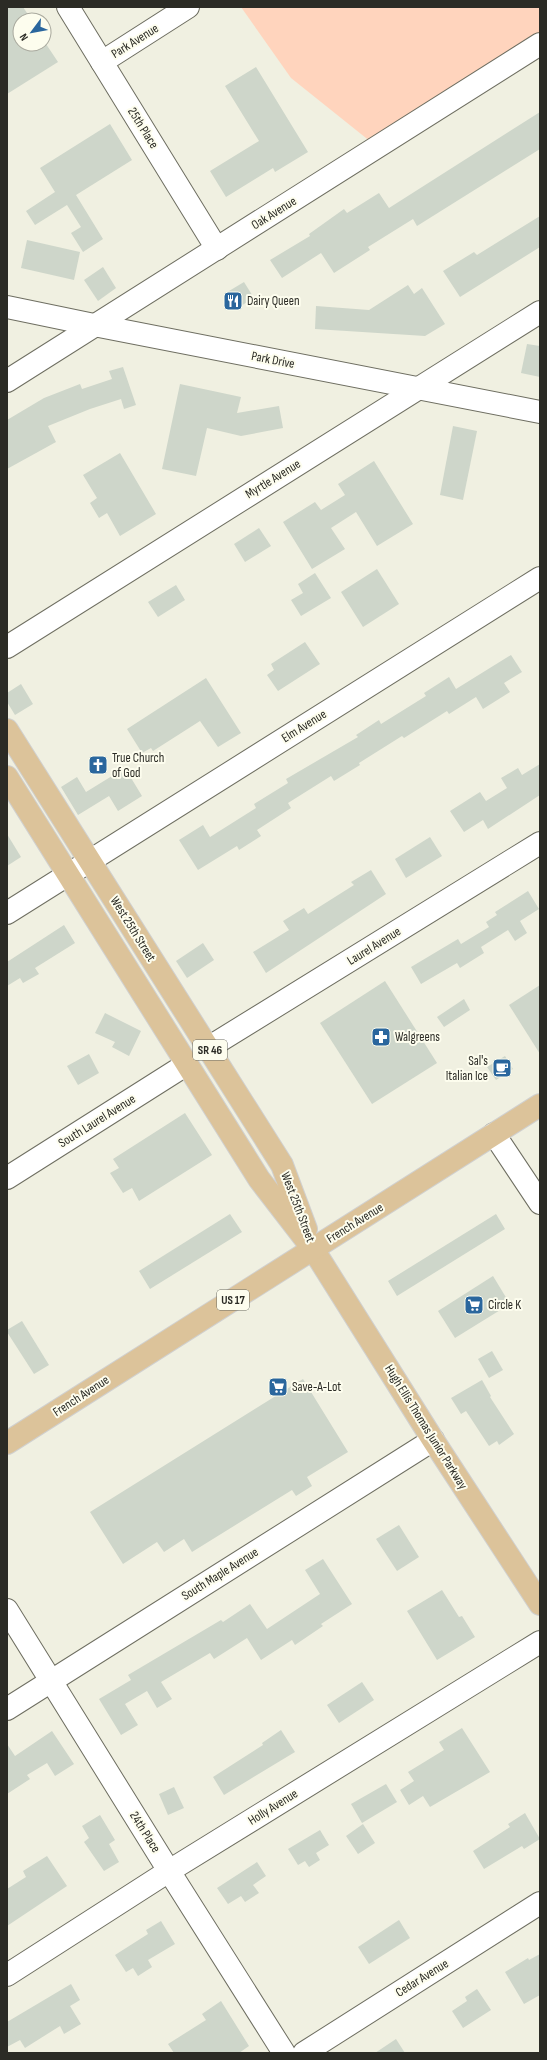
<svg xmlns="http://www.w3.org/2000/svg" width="547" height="2060" font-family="'Sofia Sans Condensed',sans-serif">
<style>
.green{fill:#ffd4bd}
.building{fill:#ced6ca}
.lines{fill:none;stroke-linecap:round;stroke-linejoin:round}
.minor-casing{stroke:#6e6e61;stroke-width:24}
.major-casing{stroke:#d0d0cf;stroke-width:24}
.minor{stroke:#fff;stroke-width:22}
.major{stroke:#dcc39a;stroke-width:22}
.labels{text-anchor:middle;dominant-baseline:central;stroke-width:4;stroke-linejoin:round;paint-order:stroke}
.shield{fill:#fdfdee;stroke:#6a6a61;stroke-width:1}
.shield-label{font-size:12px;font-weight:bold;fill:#2b2b25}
.street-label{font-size:13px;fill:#2b2b25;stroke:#fdfdee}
.poi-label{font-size:13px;fill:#2b2b25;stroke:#fdfdee;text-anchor:start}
</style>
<rect width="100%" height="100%" fill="#f0f0e1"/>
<polygon class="green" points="241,7 540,7 540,35 371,142 291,78"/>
<g class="building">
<polygon points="7,7 23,7 29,16 20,20 20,44 46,44 58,62 7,94"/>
<polygon points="256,67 308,152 275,172 273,168 226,197 210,171 259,141 225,86"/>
<polygon points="540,112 540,149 417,226 413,219 368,247 370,250 334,273 321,253 282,278 270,260 310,236 309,234 344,209 347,213 379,193 389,208"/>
<polygon points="110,124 132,160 76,195 103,239 83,252 71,233 81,227 67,205 35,225 26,211 55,192 40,168"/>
<polygon points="540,216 540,247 460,297 443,271 474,252 477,255"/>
<polygon points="27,240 80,252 74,280 21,268"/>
<polygon points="103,267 116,288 98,301 84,280"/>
<polygon points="244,282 254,298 234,310 224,294"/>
<polygon points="408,285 414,294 422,288 445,324 425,336 315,329 316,306 369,310"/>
<polygon points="527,344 540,346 540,377 521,373"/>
<polygon points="123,367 136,405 124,409 121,399 90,409 48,426 56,442 7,469 7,420 44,398 80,384 82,389 112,379 109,371"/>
<polygon points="180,384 241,397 237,413 279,406 283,428 241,436 207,428 196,476 162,469"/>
<polygon points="453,426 477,431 463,500 440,495"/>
<polygon points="120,453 156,514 120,536 107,513 99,518 90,503 97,498 83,475"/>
<polygon points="374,461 413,524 377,546 356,512 331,528 345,549 312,569 283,522 315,502 321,510 345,495 338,484"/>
<polygon points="259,528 271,546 245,562 234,544"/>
<polygon points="377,569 399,604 363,627 341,592"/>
<polygon points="315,573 331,598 301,616 291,600 303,593 298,584"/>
<polygon points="176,585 185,600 158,617 148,602"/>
<polygon points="305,642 320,664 278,691 267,675 274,670 271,664"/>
<polygon points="511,655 522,672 504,683 510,692 483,709 476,697 449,714 447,711 404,738 402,736 359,763 360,765 334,781 331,776 288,803 291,808 257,830 261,836 239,850 237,846 198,870 179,840 203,825 210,837 256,808 254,804 288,783 286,779 358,737 356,735 379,720 381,724 426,696 424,693 449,677 456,689"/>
<polygon points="206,678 241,733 218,747 200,721 153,751 151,748 142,753 127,729"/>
<polygon points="21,684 33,704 15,715 7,702 7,693"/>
<polygon points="540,764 540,795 488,829 483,820 464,832 450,811 480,792 486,801 507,788 501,778 518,768 522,775"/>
<polygon points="125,768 142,796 118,811 109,796 78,815 61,787 77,777 86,792"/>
<polygon points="7,834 21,857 7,866"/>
<polygon points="430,837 442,856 406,878 395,859"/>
<polygon points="371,870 386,894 266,973 253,952 289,930 283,921 304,908 308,914 354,885 351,882"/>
<polygon points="528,891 539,909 520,921 527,933 515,941 508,930 481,947 484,953 460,968 457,963 421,984 411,967 458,939 461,944 489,927 486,922 497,915 495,912"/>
<polygon points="64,925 75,943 35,968 39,974 23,983 20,978 7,986 7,962"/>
<polygon points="203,943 214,960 187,978 176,961"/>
<polygon points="385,981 437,1063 372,1104 320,1023"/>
<polygon points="540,985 540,1054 509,1005"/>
<polygon points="464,999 470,1010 444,1027 437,1017"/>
<polygon points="105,1013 141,1031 129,1056 112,1047 115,1042 95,1033"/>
<polygon points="89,1054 99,1073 78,1085 67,1066"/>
<polygon points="505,1056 513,1069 496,1080 487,1067"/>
<polygon points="185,1113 212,1155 139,1201 132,1188 123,1193 110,1173 119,1168 113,1159"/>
<polygon points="230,1214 242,1232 150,1289 139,1271"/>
<polygon points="496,1214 505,1229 397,1296 388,1281"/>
<polygon points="493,1276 510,1304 455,1338 438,1311"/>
<polygon points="22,1321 49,1365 34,1374 7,1332 7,1330"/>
<polygon points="492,1351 503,1370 489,1378 478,1359"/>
<polygon points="303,1379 348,1452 307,1477 312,1486 296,1496 292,1490 192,1552 184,1539 164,1552 157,1542 123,1564 90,1512"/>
<polygon points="482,1380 491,1396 490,1397 514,1434 499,1445 497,1441 489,1446 466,1411 461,1414 451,1398"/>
<polygon points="399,1525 419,1557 397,1571 376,1539"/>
<polygon points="323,1559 352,1604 321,1624 323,1626 295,1645 292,1640 261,1660 247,1638 214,1659 210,1653 161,1682 172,1699 157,1708 147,1691 125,1704 138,1725 121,1735 99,1699 131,1680 128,1675 221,1620 223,1622 250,1604 267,1629 320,1594 305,1570"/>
<polygon points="442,1590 459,1617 462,1616 475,1637 437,1660 407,1611"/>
<polygon points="362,1682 374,1700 339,1723 327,1705"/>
<polygon points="462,1728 490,1772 430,1807 423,1796 409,1805 400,1790 414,1781 408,1772 444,1750 439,1742"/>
<polygon points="281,1730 295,1752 224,1795 213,1777 263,1745 262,1743"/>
<polygon points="52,1731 74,1764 55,1776 47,1763 27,1775 30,1779 7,1794 7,1744 15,1756"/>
<polygon points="386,1784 397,1802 362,1823 351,1804"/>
<polygon points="174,1787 184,1808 168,1815 159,1794"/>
<polygon points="525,1813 540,1839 524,1849 522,1846 484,1869 473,1851 510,1827 508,1824"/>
<polygon points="100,1815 115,1840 109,1844 119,1862 104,1871 84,1842 89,1838 82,1826"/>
<polygon points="363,1824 375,1843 358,1854 346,1836"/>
<polygon points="320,1830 329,1845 316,1853 320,1860 309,1867 305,1861 298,1865 288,1849"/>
<polygon points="47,1856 67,1886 7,1926 7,1889 26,1877 23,1871"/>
<polygon points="257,1862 266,1876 253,1885 259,1893 245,1902 241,1896 228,1904 217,1888"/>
<polygon points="399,1920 410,1938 369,1964 358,1947"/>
<polygon points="161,1921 175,1944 148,1960 152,1967 138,1976 133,1968 126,1972 115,1955 148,1934 146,1930"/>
<polygon points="540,1954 540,1995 524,2004 505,1972 528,1958 529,1960"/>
<polygon points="71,1984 80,2000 70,2006 81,2024 64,2034 60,2026 25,2048 20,2040 7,2047 7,2022"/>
<polygon points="477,1989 491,2010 463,2028 452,2011 467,2001 465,1997"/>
<polygon points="221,2001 249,2046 239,2053 174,2053 168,2044 206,2020 202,2014"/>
<polygon points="396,2039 405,2053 375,2053"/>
</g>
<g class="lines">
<g class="minor-casing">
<g id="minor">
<polyline points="68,7 217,249"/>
<polyline points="102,62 188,7"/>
<polyline points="7,307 94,325 540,412"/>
<polyline points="7,381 540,44"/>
<polyline points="7,647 540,312"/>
<polyline points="7,913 540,578"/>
<polyline points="208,1048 540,843"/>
<polyline points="494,1134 540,1203"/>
<polyline points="7,1178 187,1064"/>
<polyline points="7,1610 169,1871 284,2053"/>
<polyline points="7,1709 433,1440"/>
<polyline points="7,1975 169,1871 540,1642"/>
<polyline points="304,2053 540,1903"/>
</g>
</g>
<g class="major-casing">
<g id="major">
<polyline points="7,730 282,1165 306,1229"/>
<polyline points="7,777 259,1179 313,1249 433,1440 540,1604"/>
<polyline points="7,1443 540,1105"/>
</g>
</g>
<use href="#minor" class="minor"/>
<use href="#major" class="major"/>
</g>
<defs>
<g id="restaurant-square" transform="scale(1)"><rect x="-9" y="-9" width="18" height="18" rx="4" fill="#2a669d" stroke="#fdfdee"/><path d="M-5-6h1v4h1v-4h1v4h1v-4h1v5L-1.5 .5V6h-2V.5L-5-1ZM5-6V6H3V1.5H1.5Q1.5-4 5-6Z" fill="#fff"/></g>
<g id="church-square" transform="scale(1)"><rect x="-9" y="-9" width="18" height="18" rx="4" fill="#2a669d" stroke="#fdfdee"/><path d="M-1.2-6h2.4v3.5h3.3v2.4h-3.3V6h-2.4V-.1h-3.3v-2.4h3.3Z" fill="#fff"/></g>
<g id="pharmacy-square" transform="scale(1)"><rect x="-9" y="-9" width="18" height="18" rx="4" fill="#2a669d" stroke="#fdfdee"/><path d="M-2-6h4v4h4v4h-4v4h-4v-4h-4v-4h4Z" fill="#fff"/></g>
<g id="cafe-square" transform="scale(1)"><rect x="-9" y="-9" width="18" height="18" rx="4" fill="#2a669d" stroke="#fdfdee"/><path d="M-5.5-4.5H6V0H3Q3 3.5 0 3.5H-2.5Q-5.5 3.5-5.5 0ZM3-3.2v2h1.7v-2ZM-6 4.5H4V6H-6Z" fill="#fff"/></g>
<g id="supermarket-square" transform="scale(1)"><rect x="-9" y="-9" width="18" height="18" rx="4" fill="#2a669d" stroke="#fdfdee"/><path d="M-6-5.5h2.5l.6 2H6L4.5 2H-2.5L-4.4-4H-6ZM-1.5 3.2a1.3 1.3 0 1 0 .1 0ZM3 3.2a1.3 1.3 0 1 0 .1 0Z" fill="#fff"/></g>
</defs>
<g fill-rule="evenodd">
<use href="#restaurant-square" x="233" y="301"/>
<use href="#church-square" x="98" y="765"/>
<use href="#pharmacy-square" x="381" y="1037"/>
<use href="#cafe-square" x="502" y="1068"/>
<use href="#supermarket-square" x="474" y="1305"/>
<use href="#supermarket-square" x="278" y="1387"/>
</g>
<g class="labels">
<g class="shield">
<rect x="193" y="1040" width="34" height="20" rx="3"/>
<rect x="217" y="1290" width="32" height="20" rx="3"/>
</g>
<g class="shield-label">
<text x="210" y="1050">SR 46</text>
<text x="233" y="1300">US 17</text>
</g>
<g class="street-label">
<text transform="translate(135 41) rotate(-32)">Park Avenue</text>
<text transform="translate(143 128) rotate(58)">25th Place</text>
<text transform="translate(274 213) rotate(-32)">Oak Avenue</text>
<text transform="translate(273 360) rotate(11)">Park Drive</text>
<text transform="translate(273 479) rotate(-32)">Myrtle Avenue</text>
<text transform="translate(304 726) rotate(-32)">Elm Avenue</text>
<text transform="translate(133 929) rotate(58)">West 25th Street</text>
<text transform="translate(374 946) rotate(-32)">Laurel Avenue</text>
<text transform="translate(97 1121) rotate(-32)">South Laurel Avenue</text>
<text transform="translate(298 1207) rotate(69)">West 25th Street</text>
<text transform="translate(355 1223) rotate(-32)">French Avenue</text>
<text transform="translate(81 1396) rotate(-33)">French Avenue</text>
<text transform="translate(426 1427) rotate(58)">Hugh Ellis Thomas Junior Parkway</text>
<text transform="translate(220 1574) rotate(-32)">South Maple Avenue</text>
<text transform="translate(273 1807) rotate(-32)">Holly Avenue</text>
<text transform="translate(145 1832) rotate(58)">24th Place</text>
<text transform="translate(422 1978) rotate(-32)">Cedar Avenue</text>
</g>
<g class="poi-label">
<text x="247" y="301">Dairy Queen</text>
<text x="112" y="758">True Church<tspan x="112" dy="15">of God</tspan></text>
<text x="395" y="1037">Walgreens</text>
<text x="488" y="1061" text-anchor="end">Sal's<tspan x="488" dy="15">Italian Ice</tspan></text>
<text x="488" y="1305">Circle K</text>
<text x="292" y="1387">Save-A-Lot</text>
</g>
</g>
<rect width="547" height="2060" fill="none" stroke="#2b2b25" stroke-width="16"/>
<g transform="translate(32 32) rotate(238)"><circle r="19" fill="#fdfdee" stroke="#a9a99e"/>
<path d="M0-3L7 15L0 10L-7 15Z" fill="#2a669d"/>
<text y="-6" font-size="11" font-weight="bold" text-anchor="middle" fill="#2b2b25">N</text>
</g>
</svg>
